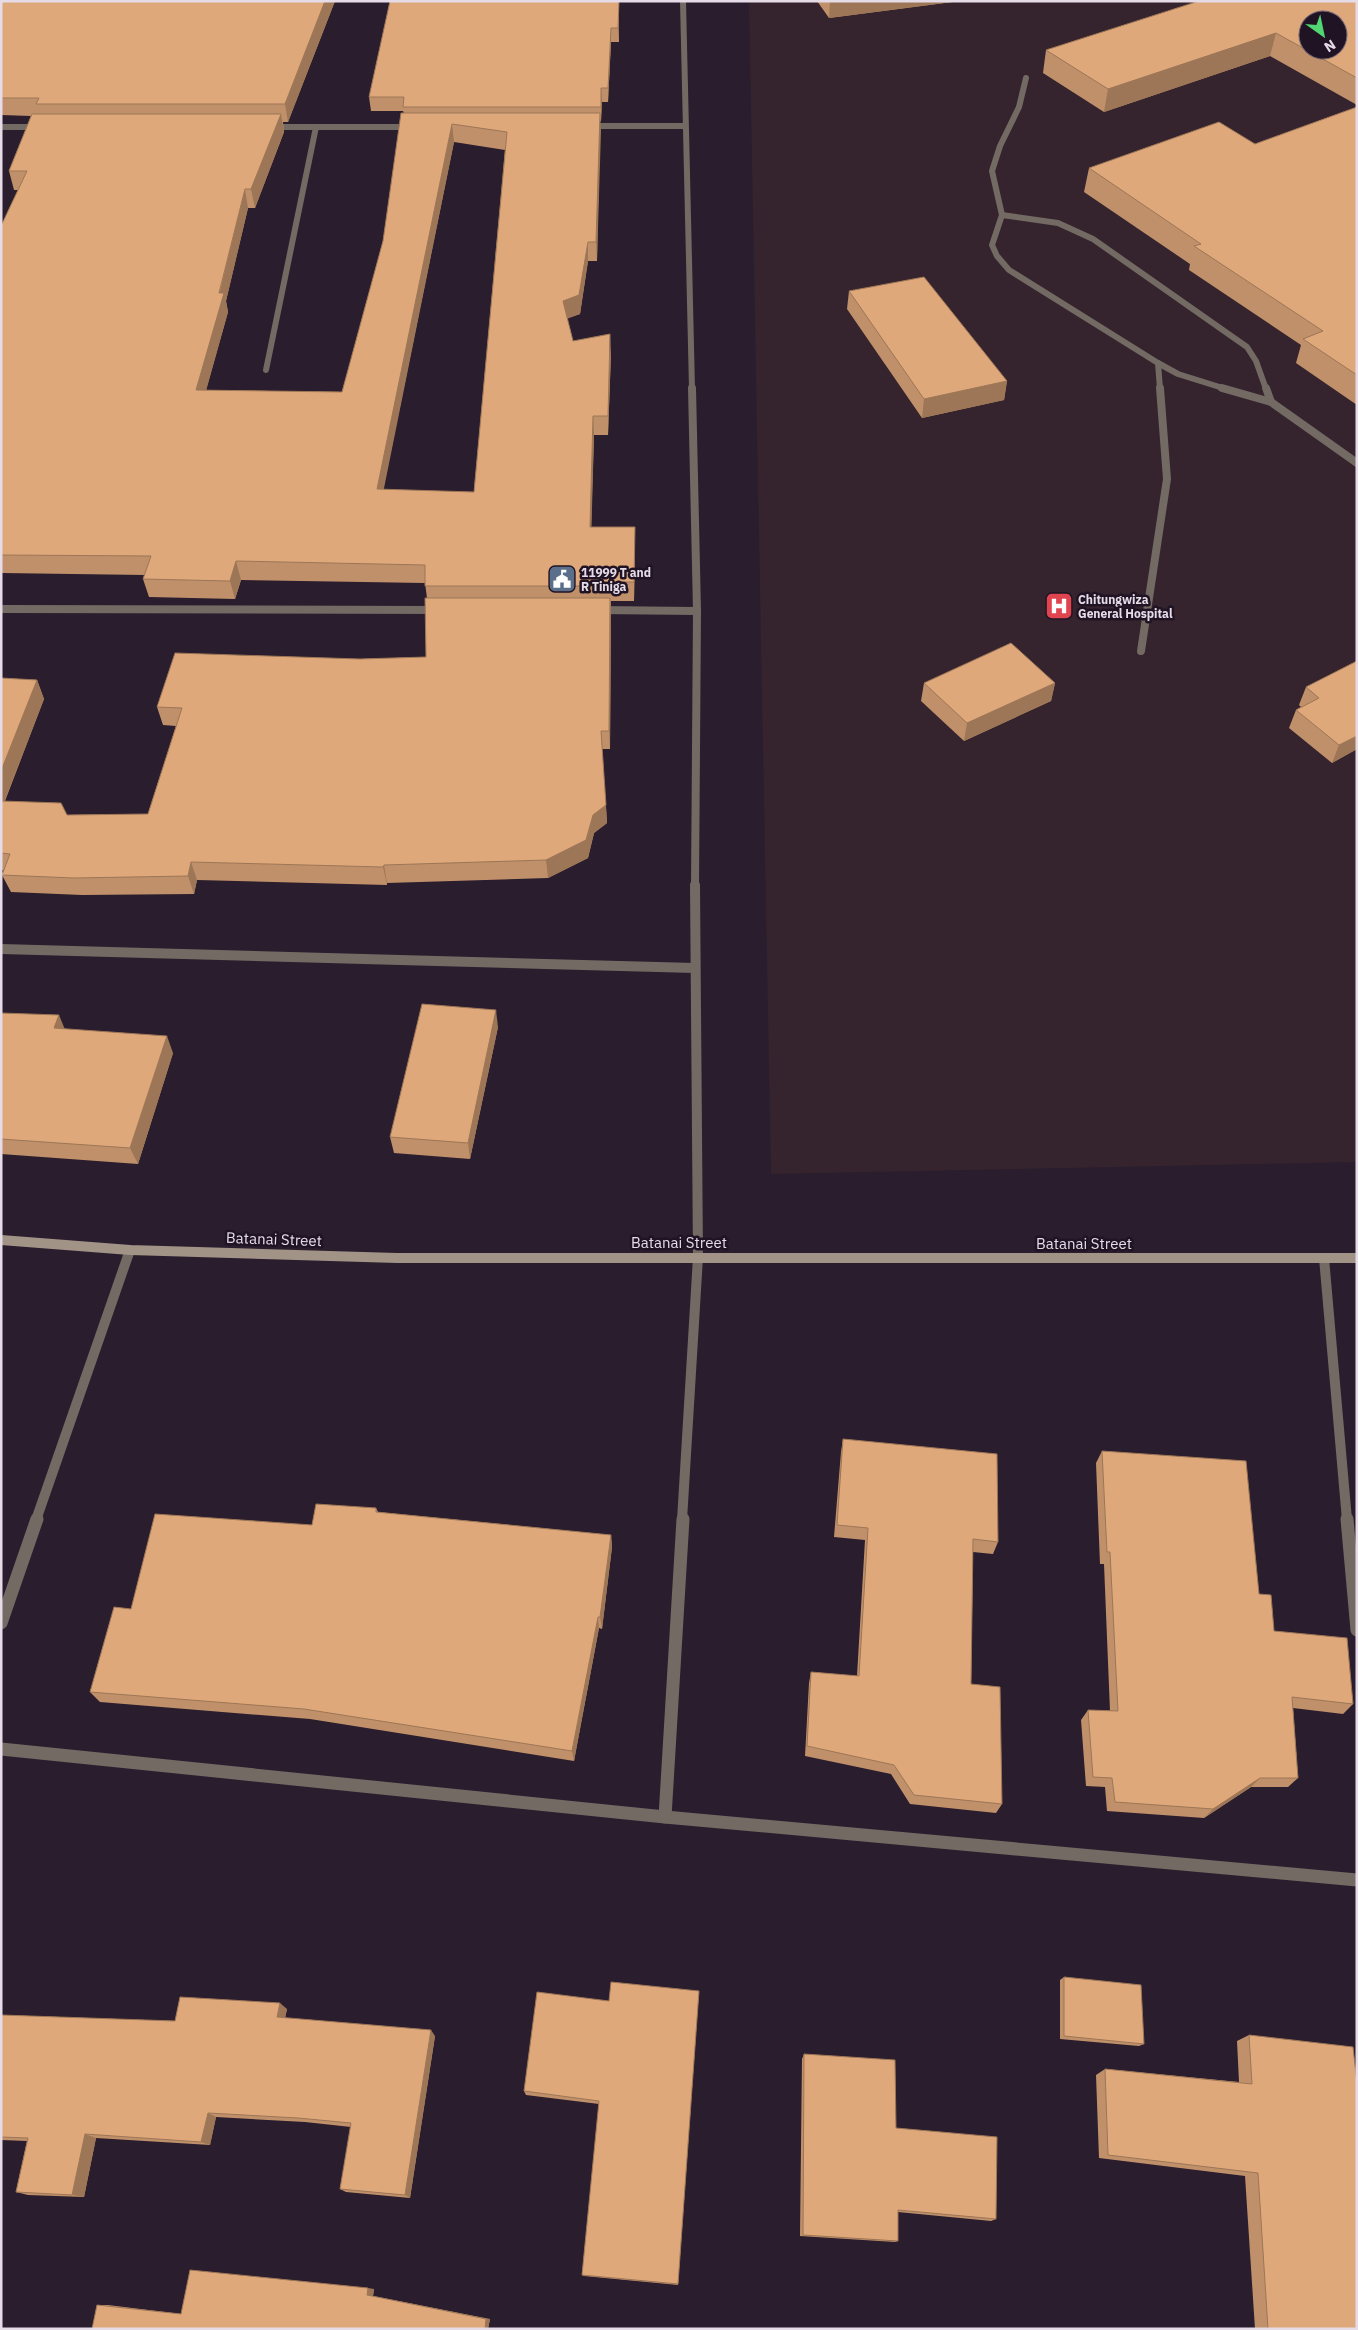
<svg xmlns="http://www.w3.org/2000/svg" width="1358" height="2330" font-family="'IBM Plex Sans',sans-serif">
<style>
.medical{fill:#35242d;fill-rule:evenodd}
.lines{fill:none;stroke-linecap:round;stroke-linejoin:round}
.lane-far1{stroke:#736a63;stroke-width:6}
.lane{stroke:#736a63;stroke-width:8}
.street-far3{stroke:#736a63;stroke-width:6}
.street-far2{stroke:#736a63;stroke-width:8}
.street-far1{stroke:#736a63;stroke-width:10}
.street{stroke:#736a63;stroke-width:13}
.secondary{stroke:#a29387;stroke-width:10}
.wall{fill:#c0906a;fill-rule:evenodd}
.shaded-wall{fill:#9c7656}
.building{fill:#dfa87b;stroke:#9c7656;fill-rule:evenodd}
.labels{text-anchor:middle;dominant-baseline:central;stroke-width:5;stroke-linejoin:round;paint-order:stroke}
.far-poi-label{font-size:12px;font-weight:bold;fill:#e5dce8;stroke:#201424;text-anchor:start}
.street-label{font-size:15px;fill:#e5dce8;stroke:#201424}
</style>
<rect width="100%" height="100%" fill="#2a1d2e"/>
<path class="medical" d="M 749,1 L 1357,1 L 1357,1162 L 771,1174 ZM 1308,20 L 1338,20 L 1338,50 L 1308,50 Z"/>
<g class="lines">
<g class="lane-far1">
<polyline points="1026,78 1019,107 1000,146 992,171 1002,215 992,245 997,256 1009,270 1158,363 1178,374 1226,389"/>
<polyline points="1002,215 1058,223 1093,239 1247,347 1256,361 1266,389"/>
<polyline points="1158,363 1160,389"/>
</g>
<g class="lane">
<polyline points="1222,388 1271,402 1357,463"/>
<polyline points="1266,388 1271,402"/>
<polyline points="1141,651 1167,479 1160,388"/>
</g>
<g class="street-far3">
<polyline points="683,1 692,389"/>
<polyline points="588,126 684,126"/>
<polyline points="1,127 38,127"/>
<polyline points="270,127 411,127"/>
<polyline points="266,370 316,127"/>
</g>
<g class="street-far2">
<polyline points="692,388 697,611 695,886"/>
<polyline points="1,609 438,610"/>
<polyline points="598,610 697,611"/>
</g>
<g class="street-far1">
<polyline points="1,949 695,968"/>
<polyline points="1324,1258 1347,1520"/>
<polyline points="36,1520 130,1250"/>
<polyline points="682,1520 698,1257 695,885"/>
</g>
<g class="street">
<polyline points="1347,1519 1357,1630"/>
<polyline points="1,1623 37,1519"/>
<polyline points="1,1749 665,1817 1357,1880"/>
<polyline points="665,1817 683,1519"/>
</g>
<polyline class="secondary" points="1,1240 130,1250 397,1258 1357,1258"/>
</g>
<g class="wall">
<path d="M 1,1 L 335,1 L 288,122 L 283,122 L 284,132 L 255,208 L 248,208 L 226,301 L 228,312 L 206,390 L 342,392 L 383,241 L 404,113 L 403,111 L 371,111 L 369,97 L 619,1 L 619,42 L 611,42 L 608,102 L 602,102 L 601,121 L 600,121 L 597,261 L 588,261 L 580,314 L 567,318 L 573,341 L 611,353 L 608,435 L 594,435 L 591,527 L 635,546 L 634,601 L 611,601 L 610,749 L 602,749 L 607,823 L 594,833 L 588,858 L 548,878 L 387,883 L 387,885 L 197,880 L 194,894 L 82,895 L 11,892 L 2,875 L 4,870 L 1,870 L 1,678 L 37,680 L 44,699 L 5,801 L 67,815 L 148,814 L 176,726 L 163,725 L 157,707 L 360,659 L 426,657 L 427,598 L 425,583 L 241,580 L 235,599 L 149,597 L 143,579 L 145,575 L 1,573 L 1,226 L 18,190 L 14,190 L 9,171 L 31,116 L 1,115 ZM 454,142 L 505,150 L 474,492 L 383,490 Z"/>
<polygon points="817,1 960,1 829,18"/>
<polygon points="1357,1 1357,105 1270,56 1104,112 1043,73 1046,50"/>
<polygon points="1357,107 1357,405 1296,363 1301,345 1189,270 1190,264 1084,192 1089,168 1255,144"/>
<polygon points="849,291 1007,381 1004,400 922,418 847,309"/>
<polygon points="1357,661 1357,749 1332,763 1289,728 1296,710 1301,707 1299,705 1306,687"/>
<polygon points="924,683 1055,683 1051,701 964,741 921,701"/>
<polygon points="1,1013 65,1029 173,1053 138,1164 1,1154"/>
<polygon points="498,1027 470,1159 394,1153 390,1137"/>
<polygon points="843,1439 998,1542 993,1554 973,1552 971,1684 1002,1804 996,1813 910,1804 891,1774 805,1756 809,1683 811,1672 857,1676 865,1540 834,1537 841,1452"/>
<polygon points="1102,1451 1259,1594 1274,1631 1353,1704 1343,1714 1293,1708 1298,1778 1288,1787 1251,1787 1204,1818 1107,1811 1105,1787 1086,1786 1081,1720 1088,1710 1110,1711 1104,1564 1100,1564 1096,1463"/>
<polygon points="376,1508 378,1512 611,1535 612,1547 602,1629 599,1628 574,1761 310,1719 100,1702 90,1692 131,1609 312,1525"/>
<polygon points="1064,1977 1144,2044 1139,2046 1060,2039 1060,1980"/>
<polygon points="699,1991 678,2285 584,2276 582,2275 599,2104 526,2095 524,2091 609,2001"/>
<polygon points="287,2009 285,2018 435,2036 410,2198 346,2192 340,2189 351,2127 305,2122 216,2117 210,2145 96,2138 84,2197 28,2195 16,2192 27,2141 1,2140 1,2015 175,2021"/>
<polygon points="1249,2035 1357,2329 1255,2329 1245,2176 1099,2158 1096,2075 1105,2069 1239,2082 1237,2041"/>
<polygon points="804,2054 896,2128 996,2219 991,2221 898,2212 898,2241 895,2242 800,2236 802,2059"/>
<polygon points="374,2289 373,2296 490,2319 488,2329 92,2329 97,2305 108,2305 181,2314"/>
</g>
<g class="shaded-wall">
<polygon points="325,1 335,1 288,122 285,104"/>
<polygon points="619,1 619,42 618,28"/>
<polygon points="830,1 960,1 829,18"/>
<polygon points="611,28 611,42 608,102 608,88"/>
<polygon points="1276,33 1270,56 1104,112 1108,89"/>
<polygon points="601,88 602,102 601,121"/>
<polygon points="600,113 601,131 597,261 596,242"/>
<polygon points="281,114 284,132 255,208 251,189"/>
<polygon points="452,124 454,142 380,508 377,489"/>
<polygon points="245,189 248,208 226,301 228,312 201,409 196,390"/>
<polygon points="588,242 588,261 580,314 564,320 563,301"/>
<polygon points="610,334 611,353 608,435 608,416"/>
<polygon points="1007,381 1004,400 922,418 924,399"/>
<polygon points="593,416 594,435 591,546 590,527"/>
<polygon points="635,527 635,546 634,601 634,582"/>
<polygon points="236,561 241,580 235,599 230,581"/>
<polygon points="610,598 611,617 610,749 609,731"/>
<polygon points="37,680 44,699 1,810 1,771"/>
<polygon points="1055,683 1051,701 964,741 967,723"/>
<polygon points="1357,736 1357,749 1332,763 1339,745"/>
<polygon points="606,805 607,823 594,833 588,858 548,878 546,860 593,815"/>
<polygon points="191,862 197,880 194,894 188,876"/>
<polygon points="384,865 387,883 387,885 383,867"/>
<polygon points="496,1010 498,1027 470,1159 468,1143"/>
<polygon points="59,1015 66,1032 54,1028"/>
<polygon points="167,1036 173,1053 138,1164 130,1148"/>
<polygon points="611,1535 612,1547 602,1629 600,1617"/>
<polygon points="598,1617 599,1628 574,1761 572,1751"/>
<polygon points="1260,1778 1251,1787 1204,1818 1213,1809"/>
<polygon points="280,2003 287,2009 284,2023 277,2017"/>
<polygon points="431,2030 435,2036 410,2198 405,2195"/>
<polygon points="208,2113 216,2117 210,2145 201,2142"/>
<polygon points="85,2134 96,2138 84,2197 72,2195"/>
<polygon points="368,2288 374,2289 373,2296 367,2295"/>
<polygon points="486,2319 490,2319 488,2329 485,2329"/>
</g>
<g class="building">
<polygon points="1,1 325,1 285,104 36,104 39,98 1,98"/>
<polygon points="390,1 619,1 618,28 611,28 608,88 601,88 601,107 403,107 404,97 369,97"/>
<path d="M 1199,1 L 1357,1 L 1357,78 L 1276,33 L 1108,89 L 1046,50 ZM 1308,20 L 1338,20 L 1338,50 L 1308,50 Z"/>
<polygon points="1357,107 1357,375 1303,339 1323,331 1194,246 1201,244 1089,168 1219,122 1255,144"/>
<path d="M 401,113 L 600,113 L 596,242 L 588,242 L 579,295 L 563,301 L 573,341 L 610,334 L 608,416 L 593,416 L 590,527 L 635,527 L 634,582 L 610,582 L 610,586 L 425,586 L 425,565 L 236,561 L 230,581 L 143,579 L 151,556 L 1,555 L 1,226 L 27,171 L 9,171 L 32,114 L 281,114 L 251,189 L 245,189 L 219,293 L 224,293 L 196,390 L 342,392 L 383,241 ZM 452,124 L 507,132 L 474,492 L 377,489 Z"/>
<polygon points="924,277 1007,381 924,399 849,291"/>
<polygon points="425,598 610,598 609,731 601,731 606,805 593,815 586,840 546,860 384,865 383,867 191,862 188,876 74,878 2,875 10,854 1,853 1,801 61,803 67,815 148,814 182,708 157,707 175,653 360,659 426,657"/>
<polygon points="1011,643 1055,683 967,723 924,683"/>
<polygon points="1357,661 1357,736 1339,745 1296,710 1319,698 1306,687"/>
<polygon points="1,678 37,680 1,771"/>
<polygon points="422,1004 496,1010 468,1143 390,1137"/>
<polygon points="1,1013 59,1015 54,1028 167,1036 130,1148 1,1139"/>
<polygon points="843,1439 997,1454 998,1542 973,1539 971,1684 1000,1687 1002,1804 914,1795 894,1765 807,1746 811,1672 859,1676 868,1528 837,1525"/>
<polygon points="1102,1451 1246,1461 1259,1594 1271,1595 1274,1631 1347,1638 1353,1704 1292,1697 1298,1778 1260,1778 1213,1809 1115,1802 1112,1778 1093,1777 1088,1710 1118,1711 1110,1552 1107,1552"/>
<polygon points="316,1504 376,1508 376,1512 611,1535 600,1617 598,1617 572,1751 304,1709 90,1692 114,1607 131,1609 155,1514 312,1525"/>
<polygon points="1064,1977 1141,1985 1144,2044 1064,2036"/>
<polygon points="611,1982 699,1991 678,2284 582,2275 599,2101 524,2091 537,1992 609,2001"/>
<polygon points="180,1997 280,2003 277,2017 431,2030 405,2195 340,2189 351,2123 298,2118 208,2113 201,2142 85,2134 72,2195 16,2192 28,2138 1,2137 1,2015 175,2021"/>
<polygon points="1249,2035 1353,2047 1357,2084 1357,2329 1268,2329 1258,2173 1108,2155 1105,2069 1252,2084"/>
<polygon points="804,2054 895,2060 896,2128 997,2137 996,2219 898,2210 898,2241 803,2235"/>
<polygon points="190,2270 368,2288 367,2295 486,2319 485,2329 92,2329 97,2305 181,2314"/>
</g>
<defs>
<g id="civic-square" transform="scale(1.4375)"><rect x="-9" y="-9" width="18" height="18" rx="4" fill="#5c6f8a" stroke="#201424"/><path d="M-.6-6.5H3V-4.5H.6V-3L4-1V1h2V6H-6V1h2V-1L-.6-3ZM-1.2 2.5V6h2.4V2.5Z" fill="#fff"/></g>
<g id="hospital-square" transform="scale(1.4375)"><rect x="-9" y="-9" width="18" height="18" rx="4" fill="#e0444e" stroke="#201424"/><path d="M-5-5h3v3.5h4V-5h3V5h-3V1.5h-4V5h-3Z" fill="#fff"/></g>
</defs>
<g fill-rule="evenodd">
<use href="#civic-square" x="562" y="579"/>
<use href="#hospital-square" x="1059" y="606"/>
</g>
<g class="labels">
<g class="far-poi-label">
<text x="581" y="572">11999 T and<tspan x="581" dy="14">R Tiniga</tspan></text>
<text x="1078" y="599">Chitungwiza<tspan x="1078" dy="14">General Hospital</tspan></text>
</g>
<g class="street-label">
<text transform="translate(274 1239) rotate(2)">Batanai Street</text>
<text x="679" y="1242">Batanai Street</text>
<text x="1084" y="1243">Batanai Street</text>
</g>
</g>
<rect width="1358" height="2330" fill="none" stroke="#e5dce8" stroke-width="5"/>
<g transform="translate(1323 35) rotate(147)"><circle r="24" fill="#201424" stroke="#6f6472"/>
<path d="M0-4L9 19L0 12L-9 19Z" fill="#51d673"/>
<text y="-8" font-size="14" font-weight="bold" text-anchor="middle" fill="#e5dce8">N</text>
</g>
</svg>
